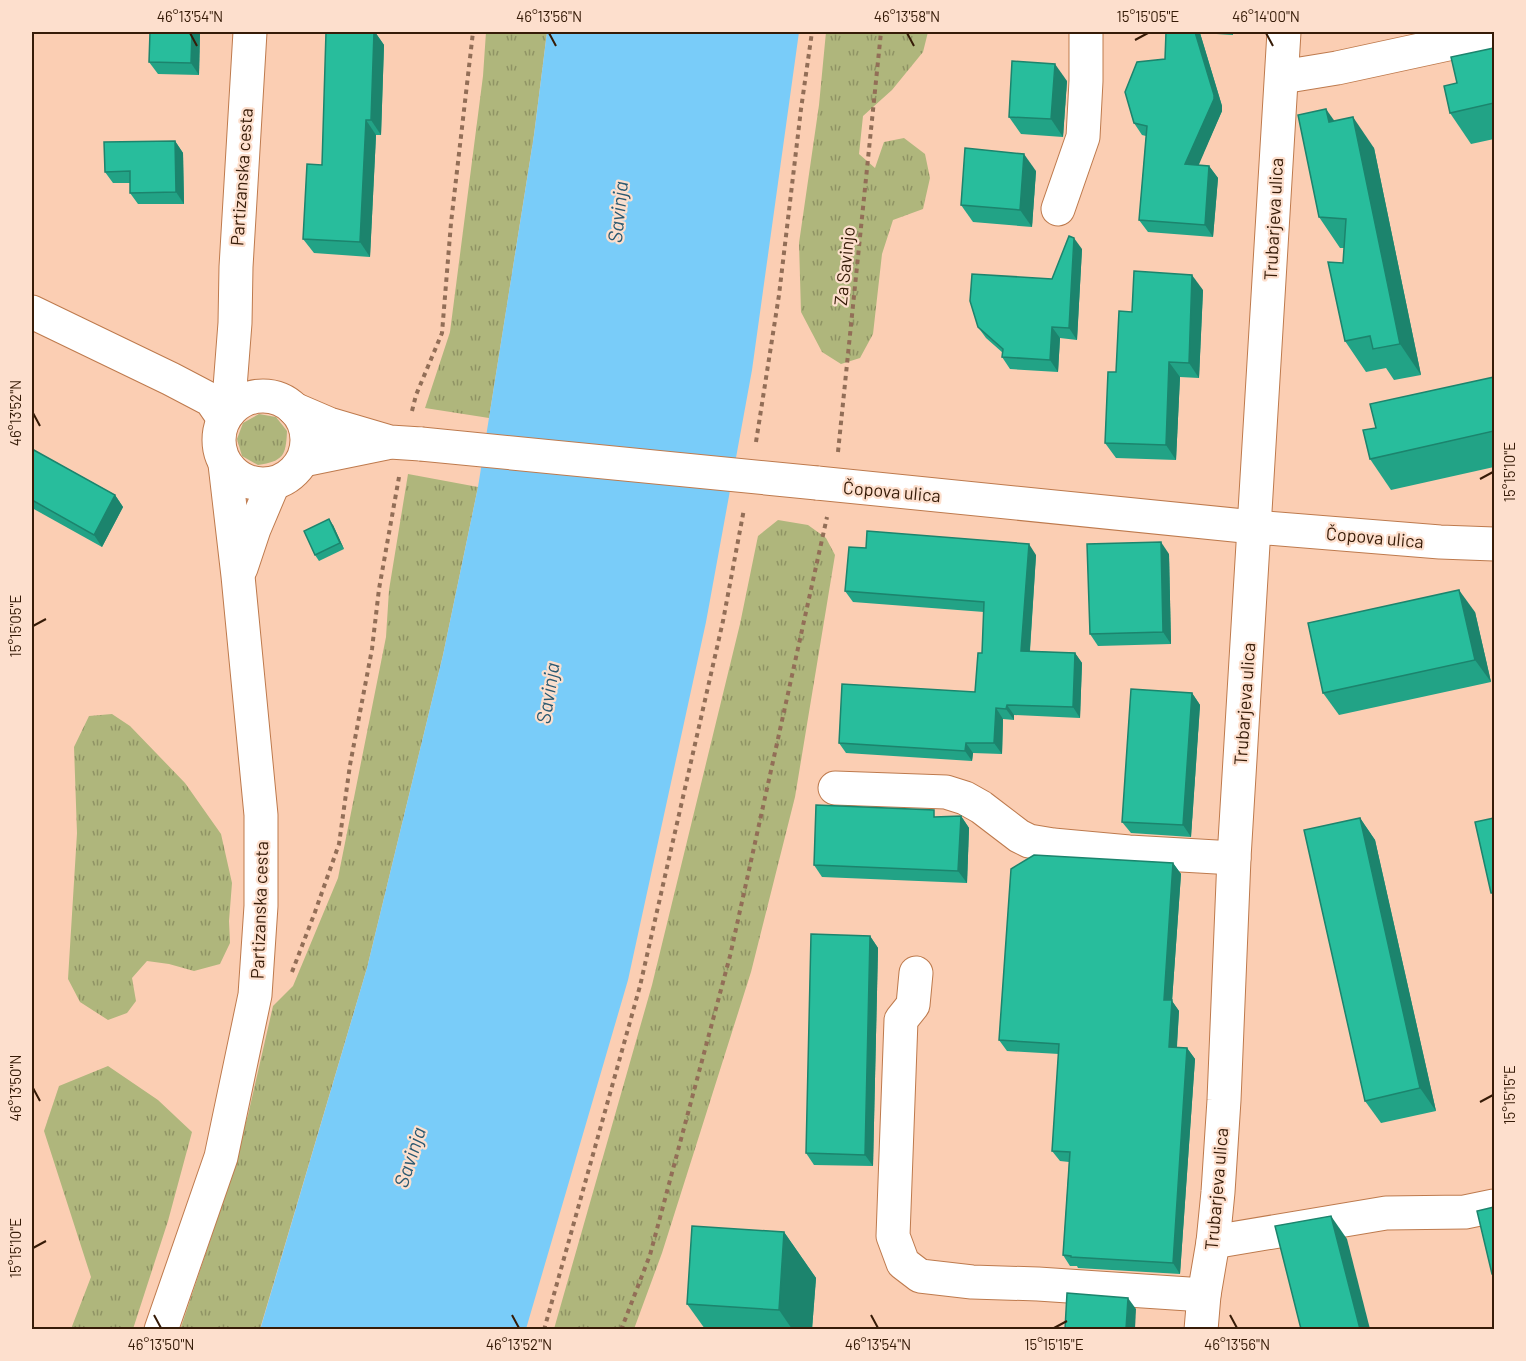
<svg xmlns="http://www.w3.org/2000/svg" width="1526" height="1361" font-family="Barlow,sans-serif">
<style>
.grass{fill:url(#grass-tufts)}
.water{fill:#79ccf9}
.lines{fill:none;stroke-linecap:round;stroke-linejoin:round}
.minor-casing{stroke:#be7a4d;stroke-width:35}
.path{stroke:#926e57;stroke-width:4;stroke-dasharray:4.5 4.5;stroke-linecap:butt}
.minor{stroke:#fff;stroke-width:33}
.minor-bridge-casing{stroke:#be7a4d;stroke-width:35;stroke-linecap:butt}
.minor-bridge{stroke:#fff;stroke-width:33}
.wall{fill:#22a386}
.shaded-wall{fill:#1c846d}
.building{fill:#28bd9c;stroke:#1c846d;stroke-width:1.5}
.ticks{fill:none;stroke:#361b07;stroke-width:2}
.labels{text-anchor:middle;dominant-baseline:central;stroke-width:4.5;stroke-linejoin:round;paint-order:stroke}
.street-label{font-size:18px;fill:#361b07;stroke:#fddfcd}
.water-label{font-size:20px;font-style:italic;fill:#2b5970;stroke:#fddfcd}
.neatline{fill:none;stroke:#361b07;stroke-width:2}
.ticks-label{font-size:15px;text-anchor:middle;fill:#361b07}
</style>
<defs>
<pattern id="grass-tufts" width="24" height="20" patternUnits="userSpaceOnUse" patternTransform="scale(1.5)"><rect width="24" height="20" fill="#afb67c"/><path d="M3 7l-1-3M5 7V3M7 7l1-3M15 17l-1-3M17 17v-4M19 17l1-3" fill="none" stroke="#8f9364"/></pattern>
</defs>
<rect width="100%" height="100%" fill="#fbceb3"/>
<g class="grass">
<polygon points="486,32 547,32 534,135 489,418 425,408 450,332 483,76"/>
<polygon points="826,32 928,32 923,52 892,90 863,116 859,154 875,168 884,142 904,138 925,154 930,178 923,209 893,220 882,254 873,334 860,358 841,364 822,352 801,312 799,243 819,105"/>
<path d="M 259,414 L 276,417 L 287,431 C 286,456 283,461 258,465 L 242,456 L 237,439 L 243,423 Z"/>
<polygon points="408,474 478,487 443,655 367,968 260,1329 180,1330 213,1232 248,1115 273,1006 293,986 338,878 386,637 389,590"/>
<polygon points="778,520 808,525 826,538 835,555 795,797 751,972 662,1253 634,1329 554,1329 652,985 740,624 758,536"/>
<polygon points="112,714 130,726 185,783 221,834 232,883 229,921 230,943 220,964 194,971 169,964 147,961 132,978 136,1001 127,1013 108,1020 80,1002 68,979 77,833 74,747 89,716"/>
<polygon points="108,1066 158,1100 192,1132 168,1221 133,1329 71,1329 91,1277 44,1131 59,1086"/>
</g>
<polygon class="water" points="547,32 799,32 752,370 706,622 628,980 526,1329 260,1330 367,968 443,655 478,487 534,135"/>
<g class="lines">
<g class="minor-casing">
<g id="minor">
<polyline points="1282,77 1337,68 1494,34"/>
<polyline points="1058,209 1083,137 1086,81 1086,32"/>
<polyline points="32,312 171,379 211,400 224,419"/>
<circle cx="263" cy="440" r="44"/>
<polyline points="294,409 329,424 390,442 421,444"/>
<polyline points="228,413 235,323 236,267 250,32"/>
<polyline points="303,460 386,443"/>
<polyline points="817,483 1254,527 1440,542 1494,544"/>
<polyline points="241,568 254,529 273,484"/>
<polyline points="835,788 946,792 965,798 981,807 1019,836 1029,841 1053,845 1129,852 1234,858"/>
<polyline points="916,973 913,1005 901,1020 893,1236 903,1263 920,1276 972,1282 1038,1284 1204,1295"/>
<polyline points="1213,1242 1386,1213 1465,1212 1494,1206"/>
<polyline points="161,1330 221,1157 255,995 261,906 261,815 238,576 225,464"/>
<polyline points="1201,1330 1204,1295 1213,1242 1218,1192 1224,1100 1234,858 1284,32"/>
</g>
</g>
<g class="path">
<polyline points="412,411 416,395 442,333 451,223 473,32"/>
<polyline points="756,442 779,295 801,109 812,32"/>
<polyline points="838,452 881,32"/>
<polyline points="292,972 315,912 339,844 350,765 372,649 379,589 399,477"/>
<polyline points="544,1330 640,986 723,621 744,509"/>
<polyline points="621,1330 650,1255 730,956 827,517"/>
</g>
<use href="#minor" class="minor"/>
<g class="minor-bridge-casing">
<polyline id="minor-bridge" points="421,444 817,483"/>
</g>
<use href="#minor-bridge" class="minor-bridge"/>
</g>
<g class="wall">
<polygon points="200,32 199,75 158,74 149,62"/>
<polygon points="374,32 375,32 384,45 381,135 376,135 370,257 314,253 303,239 322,165"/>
<polygon points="1166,32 1233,32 1233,35 1200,33 1222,106 1222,111 1198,165 1209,166 1218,178 1213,237 1148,232 1139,220 1146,136 1142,135 1134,123 1165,59"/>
<polygon points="1494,48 1494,139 1471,144 1450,113 1457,83"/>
<polygon points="1067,81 1063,137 1021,134 1009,117"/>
<polygon points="1335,121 1374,148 1421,375 1394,380 1386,368 1366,372 1345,341 1343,263 1344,248 1340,248 1319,217"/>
<polygon points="175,141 183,153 184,204 138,204 130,193 130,183 113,183 105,172"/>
<polygon points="1036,171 1032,227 973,222 961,205"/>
<polygon points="1082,249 1077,340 1060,338 1058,372 1010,369 1002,357 1003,353 986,338 978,327 1052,279"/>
<polygon points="1203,290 1199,378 1180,377 1176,460 1116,458 1105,443 1116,372 1132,312"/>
<polygon points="1494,377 1494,467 1391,490 1370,459 1376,428"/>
<polygon points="32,449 115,495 123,507 102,547 32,508"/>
<polygon points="333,525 344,549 319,561 315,555"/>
<polygon points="1169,554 1171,644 1098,646 1090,634"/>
<polygon points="1036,555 1030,651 1075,653 1082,663 1080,718 1014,715 1014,720 1003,719 1002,754 973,753 972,761 846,753 839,743 975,692 982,653 984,612 853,602 845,591"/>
<polygon points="1475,612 1491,682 1339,715 1323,693"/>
<polygon points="1192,693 1200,705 1191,837 1131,833 1122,822"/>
<polygon points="961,816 969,828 967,883 822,877 814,865"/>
<polygon points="1360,818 1375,840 1436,1111 1381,1123 1365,1101"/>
<polygon points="1173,863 1181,874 1172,1001 1179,1011 1177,1047 1187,1048 1195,1059 1180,1274 1078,1268 1077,1266 1070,1266 1063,1255 1069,1162 1060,1161 1052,1151 1059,1054 1007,1051 999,1040"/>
<polygon points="870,936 878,948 873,1166 814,1165 806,1153"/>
<polygon points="784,1232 816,1278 812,1329 705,1329 687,1304"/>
</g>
<g class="shaded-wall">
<polygon points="192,32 200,32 199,75 191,63"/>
<polygon points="374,32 375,32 384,45 381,135 371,120"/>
<polygon points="1195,32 1199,32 1200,33 1222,106 1222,111 1194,176 1185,164"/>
<polygon points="1055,64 1067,81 1063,137 1051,119"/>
<polygon points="1326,109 1348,140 1329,122"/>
<polygon points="1353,117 1374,148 1421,375 1400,344"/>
<polygon points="366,120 376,135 370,257 360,242"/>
<polygon points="175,141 183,153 184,204 176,192"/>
<polygon points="1024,154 1036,171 1032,227 1020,210"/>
<polygon points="1209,166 1218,178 1213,237 1205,225"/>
<polygon points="1074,238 1082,249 1077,340 1069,328"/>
<polygon points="1192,275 1203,290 1199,378 1189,363"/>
<polygon points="1052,327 1060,338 1058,372 1050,360"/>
<polygon points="1169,362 1180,377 1176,460 1166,445"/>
<polygon points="115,495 123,507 102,547 94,535"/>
<polygon points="329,519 333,525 344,549 340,543"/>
<polygon points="1161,542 1169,554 1171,644 1163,632"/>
<polygon points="1029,544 1036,555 1029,662 1021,651"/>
<polygon points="1459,590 1475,612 1491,682 1475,660"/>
<polygon points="1075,653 1082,663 1080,718 1073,707"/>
<polygon points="1192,693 1200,705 1191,837 1183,825"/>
<polygon points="1007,705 1014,715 1014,720 1006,709"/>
<polygon points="996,708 1003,719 1002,754 994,743"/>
<polygon points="966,743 973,753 972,761 965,751"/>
<polygon points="961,816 969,828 967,883 958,871"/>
<polygon points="1360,818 1375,840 1436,1111 1420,1088"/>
<polygon points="1173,863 1181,874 1172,1001 1179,1011 1176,1057 1169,1047 1164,1000"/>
<polygon points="870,936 878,948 873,1166 865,1155"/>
<polygon points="1187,1048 1195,1059 1180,1274 1173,1263"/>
<polygon points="1331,1216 1347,1239 1370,1329 1360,1329"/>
<polygon points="784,1232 816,1278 812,1329 792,1329 779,1310"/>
<polygon points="1128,1298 1136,1309 1135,1329 1126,1329"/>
</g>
<g class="building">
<polygon points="150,32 192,32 191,63 149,62"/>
<polygon points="326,32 374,32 371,120 366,120 360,242 303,239 307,164 322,165"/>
<polygon points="1166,32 1195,32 1214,95 1214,99 1185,164 1209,166 1205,225 1139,220 1147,126 1134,123 1125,92 1137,62 1165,59"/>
<polygon points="1494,48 1494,103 1450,113 1444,86 1457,83 1451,57"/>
<polygon points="1012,61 1055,64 1051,119 1009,117"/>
<polygon points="1326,109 1329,122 1353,117 1400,344 1373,349 1370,336 1345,341 1328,262 1343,263 1346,219 1319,217 1298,115"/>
<polygon points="175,141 176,192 130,193 130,171 105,172 104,142"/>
<polygon points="965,148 1024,154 1020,210 961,205"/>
<polygon points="1069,236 1074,238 1069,328 1052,327 1050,360 1002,357 1003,349 978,327 970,301 972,274 1052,279"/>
<polygon points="1134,271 1192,275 1189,363 1169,362 1166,445 1105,443 1108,372 1116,372 1119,311 1132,312"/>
<polygon points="1494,377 1494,431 1370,459 1363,430 1376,428 1370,404"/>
<polygon points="32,449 115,495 94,535 32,500"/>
<polygon points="329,519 340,543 315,555 304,531"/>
<polygon points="867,531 1029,544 1021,651 1075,653 1073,707 1007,705 1006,709 996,708 994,743 966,743 965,751 839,743 842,684 975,692 978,653 982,653 984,602 845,591 849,547 866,548"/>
<polygon points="1161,542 1163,632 1090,634 1087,544"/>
<polygon points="1459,590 1475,660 1323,693 1308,623"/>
<polygon points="1131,689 1192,693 1183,825 1122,822"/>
<polygon points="816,805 934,810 934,817 961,816 958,871 814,865"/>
<polygon points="1360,818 1420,1088 1365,1101 1304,830"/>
<polygon points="1494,818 1494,893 1491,893 1475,822"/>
<polygon points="1034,855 1173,863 1164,1000 1172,1000 1169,1047 1187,1048 1173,1263 1071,1257 1071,1256 1063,1255 1070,1152 1052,1151 1059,1044 999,1040 1011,869"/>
<polygon points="811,934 870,936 865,1155 806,1153"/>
<polygon points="1494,1207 1494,1274 1492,1274 1477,1211"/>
<polygon points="1331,1216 1360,1329 1301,1329 1275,1226"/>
<polygon points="692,1226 784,1232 779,1310 687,1304"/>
<polygon points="1067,1293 1128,1298 1126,1329 1065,1329"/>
</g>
<path class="ticks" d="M 190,33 L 197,46M 549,33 L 556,46M 907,33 L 914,46M 1266,33 L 1273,46M 1135,40 L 1148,33M 33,413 L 40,426M 1480,479 L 1493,472M 33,626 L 46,619M 33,1088 L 40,1101M 1480,1102 L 1493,1095M 33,1248 L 46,1241M 154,1315 L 161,1328M 512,1315 L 519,1328M 871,1315 L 878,1328M 1230,1315 L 1237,1328M 1054,1328 L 1067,1321"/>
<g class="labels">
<g class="street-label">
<text transform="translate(241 177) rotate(-86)">Partizanska cesta</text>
<text transform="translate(1273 219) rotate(-87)">Trubarjeva ulica</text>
<text transform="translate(844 266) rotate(-84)">Za Savinjo</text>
<text transform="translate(892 491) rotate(5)">Čopova ulica</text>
<text transform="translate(1375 537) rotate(5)">Čopova ulica</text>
<text transform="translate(1244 704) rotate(-86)">Trubarjeva ulica</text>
<text transform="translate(259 910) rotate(-88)">Partizanska cesta</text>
<text transform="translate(1216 1189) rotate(-85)">Trubarjeva ulica</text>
</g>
<g class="water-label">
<text transform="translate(617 212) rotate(-84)">Savinja</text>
<text transform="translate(547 693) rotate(-81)">Savinja</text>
<text transform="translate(409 1157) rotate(-72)">Savinja</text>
</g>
</g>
<rect width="1526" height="1361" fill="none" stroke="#fddfcd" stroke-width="66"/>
<rect x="33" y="33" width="1460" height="1295" class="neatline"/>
<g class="ticks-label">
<text x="190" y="22">46°13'54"N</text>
<text x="549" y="22">46°13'56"N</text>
<text x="907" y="22">46°13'58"N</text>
<text x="1148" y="22">15°15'05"E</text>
<text x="1266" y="22">46°14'00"N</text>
<text transform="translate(16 413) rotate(-90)" y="5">46°13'52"N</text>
<text transform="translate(1510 472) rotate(-90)" y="5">15°15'10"E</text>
<text transform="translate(16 626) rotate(-90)" y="5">15°15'05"E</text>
<text transform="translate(16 1088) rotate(-90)" y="5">46°13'50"N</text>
<text transform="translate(1510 1095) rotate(-90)" y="5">15°15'15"E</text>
<text transform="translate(16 1248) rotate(-90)" y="5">15°15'10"E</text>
<text x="161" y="1350">46°13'50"N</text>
<text x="519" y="1350">46°13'52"N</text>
<text x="878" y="1350">46°13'54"N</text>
<text x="1054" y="1350">15°15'15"E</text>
<text x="1237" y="1350">46°13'56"N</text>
</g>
</svg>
